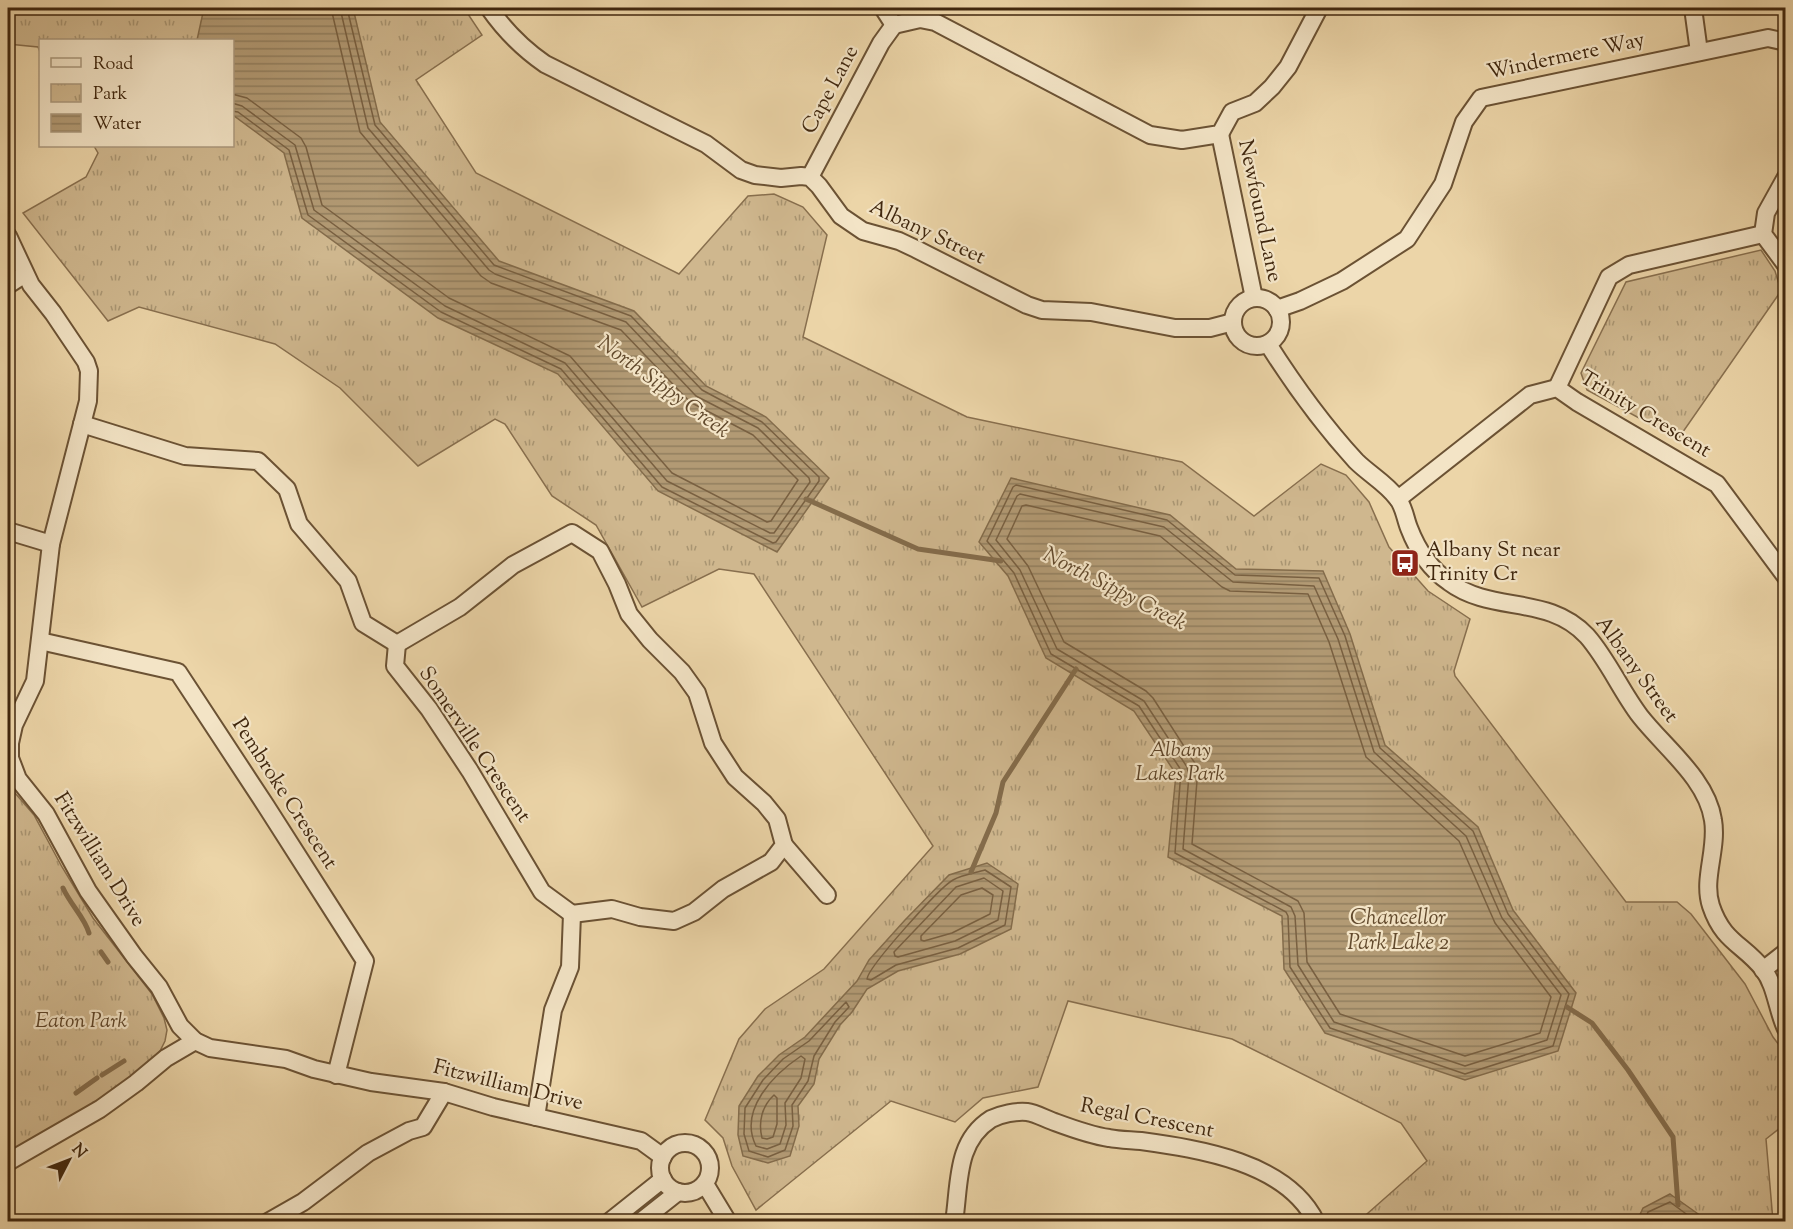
<svg xmlns="http://www.w3.org/2000/svg" width="1793" height="1229" font-family="'Sorts Mill Goudy',serif">
<style>
.park{fill:url(#park-tufts);stroke:#886f4e;stroke-width:1.5}
.water{fill:url(#water-rules);stroke:#846c4b;stroke-width:1.5}
.lines{fill:none;stroke-linecap:round;stroke-linejoin:round}
.shore{stroke:#796041;stroke-width:1.5}
.stream{stroke:#846c4b;stroke-width:5}
.minor-casing{stroke:#6b5234;stroke-width:20}
.minor{stroke:#f3e4c6;stroke-width:16}
.labels{text-anchor:middle;dominant-baseline:central;stroke-width:4.5;stroke-linejoin:round;paint-order:stroke}
.street-label{font-size:21px;fill:#40270e;stroke:#f3e4c6}
.poi-label{font-size:21px;fill:#40270e;stroke:#f3e4c6;text-anchor:start}
.park-label{font-size:21px;font-style:italic;fill:#5d4428;stroke:#f3e4c6}
.water-label{font-size:22px;font-style:italic;fill:#624a2d;stroke:#f3e4c6}
</style>
<defs>
<pattern id="park-tufts" width="24" height="20" patternUnits="userSpaceOnUse" patternTransform="scale(1.5)"><rect width="24" height="20" fill="#cfb78e"/><path d="M3 7l-1-3M5 7V3M7 7l1-3M15 17l-1-3M17 17v-4M19 17l1-3" fill="none" stroke="#a99572"/></pattern>
<pattern id="water-rules" width="6" height="5" patternUnits="userSpaceOnUse" patternTransform="scale(1.5)"><rect width="6" height="5" fill="#b29a74"/><path d="M0 2.5h6" fill="none" stroke="#927e5e"/></pattern>
</defs>
<rect width="100%" height="100%" fill="#ecd5a8"/>
<filter id="stains"><feTurbulence type="fractalNoise" baseFrequency=".00333" numOctaves="4"/><feColorMatrix values="0 0 0 0 .2 0 0 0 0 .09 0 0 0 0 .02 0 0 0 .5 -.17"/></filter>
<radialGradient id="worn" r=".72"><stop offset=".6" stop-color="#630" stop-opacity="0"/><stop offset="1" stop-color="#630" stop-opacity=".3"/></radialGradient>
<g class="park">
<polygon points="8,8 464,8 482,35 416,80 476,173 679,274 748,196 774,194 803,207 827,235 803,337 967,417 1182,462 1254,516 1321,464 1346,475 1369,502 1389,547 1428,591 1470,619 1454,671 1455,676 1626,902 1677,902 1691,914 1745,984 1773,1037 1785,1053 1785,1124 1766,1139 1773,1221 1464,1222 1460,1217 1450,1222 1359,1221 1427,1161 1401,1123 1232,1039 1068,1001 1038,1087 983,1098 955,1122 891,1101 756,1210 732,1166 723,1138 705,1120 739,1039 765,1009 824,969 933,846 754,574 719,569 642,607 596,525 552,496 505,424 495,419 418,466 340,388 275,344 139,307 108,321 23,213 86,177 98,153 94,146 232,146 232,40 40,40 40,52 38,47 8,44"/>
<polygon points="1761,250 1775,271 1781,291 1678,439 1587,390 1581,373 1626,282"/>
<polygon points="8,787 15,793 34,815 62,867 93,918 152,994 164,1018 167,1030 165,1041 160,1051 148,1064 120,1085 86,1108 8,1153"/>
</g>
<g class="water">
<polygon points="204,8 353,8 380,122 499,261 634,311 706,386 766,417 829,478 777,552 658,491 558,374 438,318 302,218 284,153 233,115 232,40 197,40"/>
<polygon points="1011,478 1170,515 1236,569 1323,571 1350,634 1385,745 1478,827 1513,910 1576,993 1558,1051 1465,1080 1325,1033 1284,969 1282,916 1168,857 1176,774 1134,711 1046,658 1008,576 979,542"/>
<polygon points="987,863 1018,884 1011,929 960,954 898,971 867,989 852,1012 840,1025 819,1059 814,1084 798,1106 799,1126 790,1156 768,1163 743,1156 738,1135 739,1106 758,1076 779,1055 805,1037 857,981 869,960 905,920 949,875"/>
<polygon points="1670,1194 1708,1221 1637,1221 1643,1208"/>
</g>
<g class="lines">
<g class="shore">
<polyline points="232,94 247,98 301,138 306,147 322,205 449,298 570,356 672,473 767,522 771,521 798,480 753,435 690,402 621,330 491,283 481,276 360,132 331,8"/>
<polyline points="232,103 242,106 295,145 314,210 445,306 565,363 667,481 770,533 774,533 810,482 809,478 758,428 696,396 626,322 495,274 489,270 368,128 340,8"/>
<polyline points="232,111 238,112 289,150 308,215 441,312 561,369 662,487 773,543 776,542 819,481 819,477 762,422 702,390 631,316 494,265 375,125 347,8"/>
<polygon points="1016,485 1167,520 1235,575 1319,578 1345,636 1380,748 1473,831 1508,914 1569,994 1553,1046 1465,1074 1330,1028 1290,967 1288,916 1286,912 1175,853 1181,770 1139,706 1051,654 1014,573 987,541 1013,487"/>
<polygon points="1020,494 1164,527 1233,582 1314,586 1338,639 1374,752 1466,836 1502,918 1561,995 1547,1040 1465,1066 1334,1022 1298,965 1295,916 1291,907 1183,849 1189,775 1187,767 1144,701 1057,649 1020,570 996,540 1017,496"/>
<polygon points="1026,505 1160,536 1222,587 1230,591 1308,594 1329,642 1366,757 1459,841 1495,923 1551,997 1540,1033 1465,1056 1340,1014 1307,962 1304,913 1298,901 1192,844 1198,768 1153,698 1146,691 1064,642 1028,566 1007,539 1022,506"/>
<path d="M 985,870 L 1011,887 L 1005,925 L 958,948 L 896,965 L 871,980 L 867,979 C 868,967 940,887 953,880 C 962,875 975,873 985,870 Z"/>
<polygon points="984,878 1003,891 998,920 955,941 898,957 895,956 894,952 956,887"/>
<polygon points="982,888 993,895 990,914 952,933 924,941 921,940 921,936 961,895"/>
<polygon points="846,1002 849,1007 835,1022 814,1056 808,1081 792,1105 793,1126 785,1150 768,1157 749,1151 744,1134 745,1108 763,1080 783,1059 809,1041"/>
<path d="M 801,1056 L 805,1059 L 801,1078 L 785,1103 L 786,1125 L 780,1144 L 767,1149 L 756,1146 C 738,1110 774,1074 801,1056 Z"/>
<path d="M 774,1095 L 777,1098 L 777,1124 L 773,1137 L 767,1139 L 762,1138 C 758,1122 762,1106 774,1095 Z"/>
<polyline points="1644,1222 1648,1212 1670,1202 1697,1222"/>
</g>
<g class="stream">
<polyline points="806,499 918,549 1001,561"/>
<polyline points="8,812 11,813"/>
<polyline points="971,872 996,813 1003,782 1076,669"/>
<path d="M 63,888 C 70,904 85,918 89,933"/>
<polyline points="101,952 108,962"/>
<polyline points="1567,1007 1592,1023 1628,1070 1673,1137 1678,1205"/>
<polyline points="102,1075 124,1061"/>
<polyline points="76,1093 97,1078"/>
</g>
<g class="minor-casing">
<g id="minor">
<path d="M 489,8 C 505,31 522,48 545,64 L 706,144 L 741,170 L 755,175 L 781,178 L 801,176 L 810,177 L 819,186 L 841,216 L 863,231 L 899,241 L 916,249 L 1027,305 L 1042,310 L 1091,312 L 1175,328 L 1210,328 L 1233,322"/>
<polyline points="883,8 894,25 920,19 935,22 1150,135 1182,140 1220,134 1232,112 1255,103 1272,87 1288,67 1319,8"/>
<polyline points="1693,8 1699,52"/>
<polyline points="1220,134 1254,298"/>
<polyline points="810,177 881,43 894,25"/>
<polyline points="1786,177 1766,213 1763,234 1786,265"/>
<polyline points="8,236 31,285 53,313 86,362 89,371 88,401 51,544 35,681 14,725 10,743 10,758 18,779 46,814 88,891 134,956 159,987 180,1026 195,1041 210,1048 286,1059 314,1069 371,1082 444,1092 493,1107 641,1141 663,1157"/>
<polyline points="8,285 25,274"/>
<circle cx="1257" cy="322" r="24"/>
<polyline points="1277,309 1300,301 1342,281 1407,239 1443,184 1464,122 1481,98 1768,38 1786,42"/>
<path d="M 1268,344 C 1294,385 1323,425 1356,461 C 1369,474 1386,483 1397,498 C 1404,506 1405,518 1409,528 C 1417,549 1430,569 1449,582 C 1492,614 1548,594 1587,636 C 1608,660 1621,691 1640,716 C 1665,748 1707,779 1713,820 C 1718,849 1702,879 1711,906 C 1723,942 1743,944 1763,969 C 1776,986 1777,1010 1786,1029"/>
<polyline points="1557,388 1609,277 1629,265 1763,234"/>
<polyline points="82,424 185,456 258,461 287,489 299,524 348,581 363,623 397,644"/>
<polyline points="1398,499 1530,395 1557,388 1577,402 1717,484 1786,577"/>
<polyline points="8,531 51,544"/>
<polyline points="40,641 178,672 266,806 365,961 336,1075"/>
<polyline points="397,644 460,607 513,565 572,533 600,551 617,584 629,614 650,640 682,672 697,693 713,743 735,777 764,803 777,819 784,845 771,862 723,889 694,912 674,921 640,917 612,909 572,914"/>
<polyline points="397,644 395,666 429,709 470,771 542,892 572,914"/>
<polyline points="784,845 827,895"/>
<polyline points="1763,970 1786,952"/>
<polyline points="536,1117 553,1010 570,967 572,914"/>
<circle cx="685" cy="1168" r="25"/>
<polyline points="8,1162 100,1109 136,1083 166,1058 195,1041"/>
<polyline points="705,1184 728,1222"/>
<polyline points="268,1222 303,1202 368,1153 409,1131 423,1127 444,1092"/>
<polyline points="609,1222 663,1179"/>
<polyline points="640,1222 678,1192"/>
<path d="M 954,1222 C 960,1184 955,1142 991,1119 C 1001,1114 1016,1111 1027,1112 C 1035,1113 1044,1118 1052,1121 C 1071,1128 1089,1135 1109,1138 C 1119,1140 1130,1140 1141,1141 C 1199,1149 1287,1162 1316,1222"/>
</g>
</g>
<use href="#minor" class="minor"/>
</g>
<defs>
<g id="bus-square" transform="scale(1.5)"><rect x="-9" y="-9" width="18" height="18" rx="4" fill="#8f2418" stroke="#f3e4c6"/><path d="M-5-6H5V4H4V6H2V4H-2V6H-4V4H-5ZM-3.5-4V0h7V-4ZM-3.5 1.2v1.5H-2V1.2ZM2 1.2v1.5H3.5V1.2Z" fill="#fff"/></g>
</defs>
<g fill-rule="evenodd">
<use href="#bus-square" x="1405" y="563"/>
</g>
<g class="labels">
<g class="street-label">
<text transform="translate(1566 57) rotate(-12)">Windermere Way</text>
<text transform="translate(831 90) rotate(-62)">Cape Lane</text>
<text transform="translate(1259 211) rotate(78)">Newfound Lane</text>
<text transform="translate(927 233) rotate(25)">Albany Street</text>
<text transform="translate(1645 415) rotate(31)">Trinity Crescent</text>
<text transform="translate(1636 670) rotate(54)">Albany Street</text>
<text transform="translate(474 745) rotate(56)">Somerville Crescent</text>
<text transform="translate(284 794) rotate(57)">Pembroke Crescent</text>
<text transform="translate(99 860) rotate(58)">Fitzwilliam Drive</text>
<text transform="translate(508 1086) rotate(14)">Fitzwilliam Drive</text>
<text transform="translate(1147 1119) rotate(11)">Regal Crescent</text>
</g>
<g class="poi-label">
<text x="1426" y="551">Albany St near<tspan x="1426" dy="24">Trinity Cr</tspan></text>
</g>
<g class="park-label">
<text x="1180" y="751">Albany<tspan x="1180" dy="24">Lakes Park</tspan></text>
<text x="81" y="1022">Eaton Park</text>
</g>
<g class="water-label">
<text transform="translate(663 388) rotate(36)">North Sippy Creek</text>
<text transform="translate(1114 590) rotate(27)">North Sippy Creek</text>
<text x="1398" y="919">Chancellor<tspan x="1398" dy="25">Park Lake 2</tspan></text>
</g>
</g>
<rect width="1793" height="1229" fill="none" stroke="#ecd5a8" stroke-width="30"/>
<rect x="9" y="9" width="1775" height="1211" fill="none" stroke="#40270e" stroke-width="3"/>
<rect x="15" y="15" width="1763" height="1199" fill="none" stroke="#40270e" stroke-width="1.5"/>
<rect x="39" y="39" width="195" height="108" fill="#f3e4c6" stroke="#ab987c" stroke-width="1.5"/>
<rect x="51" y="58" width="30" height="9" fill="#f3e4c6" stroke="#ab987c" stroke-width="1.5"/>
<text x="93" y="69" font-size="18" fill="#40270e">Road</text>
<rect x="51" y="84" width="30" height="18" fill="url(#park-tufts)" stroke="#ab987c" stroke-width="1.5"/>
<text x="93" y="99" font-size="18" fill="#40270e">Park</text>
<rect x="51" y="114" width="30" height="18" fill="url(#water-rules)" stroke="#ab987c" stroke-width="1.5"/>
<text x="93" y="129" font-size="18" fill="#40270e">Water</text>
<g transform="translate(69 1160) rotate(48)" stroke="#f3e4c6" stroke-width="4.5" paint-order="stroke">
<path d="M0-4.5L10 22L0 15L-10 22Z" fill="#40270e"/>
<text y="-9" font-size="16" font-weight="bold" text-anchor="middle" fill="#40270e">N</text>
</g>
<rect width="100%" height="100%" filter="url(#stains)"/>
<rect width="100%" height="100%" fill="url(#worn)"/>
</svg>
